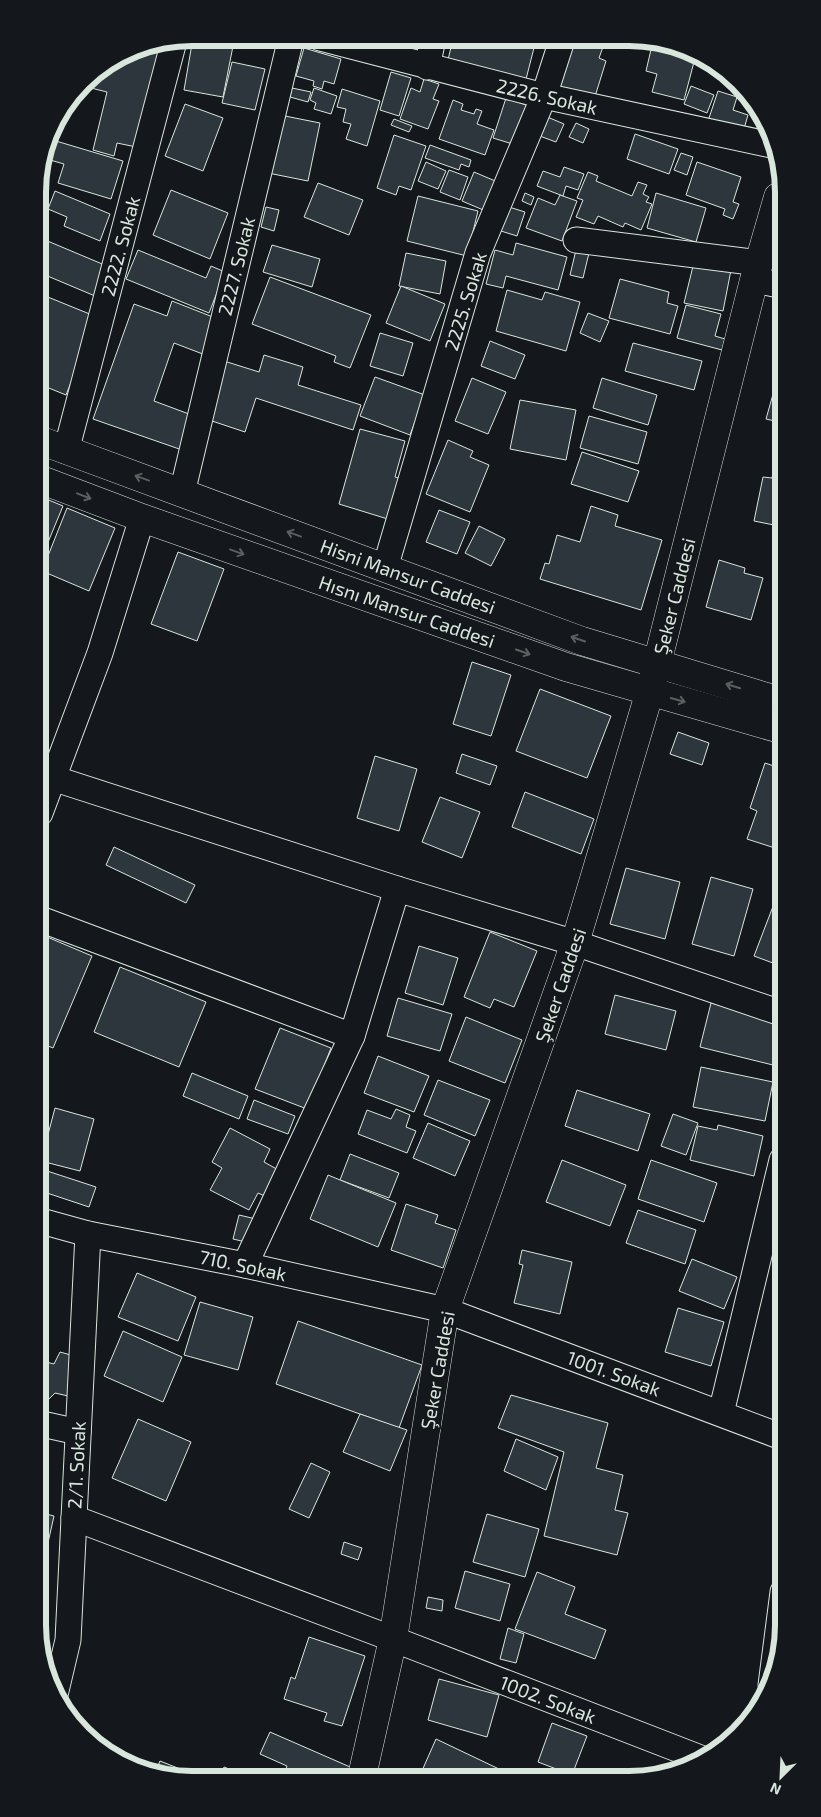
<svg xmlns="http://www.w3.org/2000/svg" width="821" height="1817" font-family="'Exo 2',sans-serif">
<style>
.building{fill:#2c363c;stroke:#d8e6dc}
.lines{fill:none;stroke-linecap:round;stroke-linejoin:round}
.minor-casing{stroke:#d8e6dc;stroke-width:27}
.tertiary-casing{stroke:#d8e6dc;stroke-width:29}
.secondary-casing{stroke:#d8e6dc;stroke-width:29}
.minor{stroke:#14181c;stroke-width:25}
.tertiary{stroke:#14181c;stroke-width:28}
.secondary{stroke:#14181c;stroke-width:28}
.oneway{stroke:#59605f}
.labels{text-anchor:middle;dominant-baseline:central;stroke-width:4;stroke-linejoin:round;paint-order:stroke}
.street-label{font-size:19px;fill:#d8e6dc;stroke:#14181c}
.rim{fill:none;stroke:#d8e6dc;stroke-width:6}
</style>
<rect width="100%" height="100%" fill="#14181c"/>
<g class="building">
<polygon points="193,38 233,46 223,97 184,90"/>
<polygon points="376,39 419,39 415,52"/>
<polygon points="453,39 536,40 525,83 447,64"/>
<polygon points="574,40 591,40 604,44 599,58 606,61 593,103 557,91"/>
<polygon points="653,41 670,46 695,58 684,100 652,92 657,74 646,71"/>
<polygon points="158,44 165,46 141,148 117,143 114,156 93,150 107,92 83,86 90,76 133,49"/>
<polygon points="304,48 341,59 334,84 324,81 322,89 313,86 314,81 296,76"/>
<polygon points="232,62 265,69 255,110 222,103"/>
<polygon points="391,72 411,78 399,116 380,110"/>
<polygon points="424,79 439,84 433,99 439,101 428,129 400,119 411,88 420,92"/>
<polygon points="691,86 714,95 707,113 684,104"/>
<polygon points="292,88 311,92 308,102 290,97"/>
<polygon points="314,88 337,96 331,114 314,109 316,103 310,100"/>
<polygon points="342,89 380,101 367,146 346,139 351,124 343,122 346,109 337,107"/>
<polygon points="718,91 737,97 733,110 748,115 743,132 708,121"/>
<polygon points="506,98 529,106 516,145 493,138"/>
<polygon points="453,100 463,104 461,110 474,114 476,109 482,111 477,124 494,130 485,155 439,139"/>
<polygon points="185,104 223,118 203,171 165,156"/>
<polygon points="280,115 320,123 308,181 268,173"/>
<polygon points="545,116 564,124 556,142 537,135"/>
<polygon points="394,119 412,126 409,132 391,125"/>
<polygon points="576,123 589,129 583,143 569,137"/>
<polygon points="635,134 678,149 669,174 627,159"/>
<polygon points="394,135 426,146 411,190 399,186 396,195 377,188"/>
<polygon points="56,141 123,161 111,199 58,183 64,164 50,160"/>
<polygon points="430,145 471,160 469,167 461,164 459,170 425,158"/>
<polygon points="681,153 693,157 687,175 674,170"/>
<polygon points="426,162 446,171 438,189 418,181"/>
<polygon points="697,162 741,177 733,202 739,204 733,219 723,215 725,209 686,195"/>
<polygon points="564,167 584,174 578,190 566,186 563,196 537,186 543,171 560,177"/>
<polygon points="449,170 468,177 460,200 440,192"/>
<polygon points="474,172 500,183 488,212 462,201"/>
<polygon points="588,172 598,176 596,181 632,196 638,182 647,185 643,194 649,197 646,202 652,204 641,230 625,223 623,227 598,216 594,224 576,217 583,200 577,198"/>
<polygon points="318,183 363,200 349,235 304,217"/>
<polygon points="171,190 228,213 210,259 153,235"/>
<polygon points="55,191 110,214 100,241 64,226 67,217 48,209"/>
<polygon points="525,193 534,197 531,205 522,201"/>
<polygon points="656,193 706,208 696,242 647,228"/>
<polygon points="560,195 577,201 562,241 526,228 538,198 555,205"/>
<polygon points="418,196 478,211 467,256 407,241"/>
<polygon points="266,207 279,210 274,231 261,227"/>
<polygon points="509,207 525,212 517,236 501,231"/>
<polygon points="38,237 107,266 95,296 38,272"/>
<polygon points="516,243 567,257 558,290 506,276 503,288 486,284 495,250 513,255"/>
<polygon points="272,245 320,259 312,287 263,272"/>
<polygon points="138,250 206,278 211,266 225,272 209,313 126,279"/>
<polygon points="576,250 589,253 583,278 570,275"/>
<polygon points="406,253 446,261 440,294 399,286"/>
<polygon points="694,262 731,270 723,311 684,303"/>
<polygon points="270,277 371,315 350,368 334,362 336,356 252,324"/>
<polygon points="620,279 669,292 667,303 678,306 670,334 609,318"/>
<polygon points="401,286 445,304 430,341 386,323"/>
<polygon points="507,290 542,300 545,292 580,302 566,351 496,331"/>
<polygon points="38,293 97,317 66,395 39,384"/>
<polygon points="172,301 218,319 208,356 174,343 154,401 197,417 185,451 93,419 134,304 167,316"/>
<polygon points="686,305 721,314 715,336 725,339 722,350 677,338"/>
<polygon points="588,313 609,321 600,342 580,333"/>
<polygon points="380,333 413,343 403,376 370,366"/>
<polygon points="490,341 525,355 515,379 481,366"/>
<polygon points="633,343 702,361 694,390 625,371"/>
<polygon points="264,355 303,367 298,385 361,405 353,430 256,398 245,432 206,419 224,361 259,372"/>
<polygon points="375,377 425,395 410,435 360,416"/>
<polygon points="472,378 506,392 488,434 455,421"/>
<polygon points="602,378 657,395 648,425 593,408"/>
<polygon points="777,380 779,380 779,422 766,419"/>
<polygon points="520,400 576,410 566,460 510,449"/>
<polygon points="589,416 647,432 638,464 580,448"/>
<polygon points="360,429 405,441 395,477 403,479 391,520 339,504"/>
<polygon points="448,440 473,451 470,457 489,465 470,512 426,494"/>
<polygon points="582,452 639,471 628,502 571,484"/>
<polygon points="774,468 779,469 779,526 754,521 763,477 772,478"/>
<polygon points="39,496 63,506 39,564"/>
<polygon points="591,506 618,515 615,526 662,540 641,610 540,579 545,563 549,564 557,535 580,542"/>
<polygon points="67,508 115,528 89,591 42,571"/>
<polygon points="439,510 470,522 457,554 426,542"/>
<polygon points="479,526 505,539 491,566 465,553"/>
<polygon points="178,552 224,569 197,641 151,624"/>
<polygon points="719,560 745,568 744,573 763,578 751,620 706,607"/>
<polygon points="472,662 511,675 491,736 453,724"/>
<polygon points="540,689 611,716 587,778 516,751"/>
<polygon points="678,732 709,743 702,765 670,754"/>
<polygon points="462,754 497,766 490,785 456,773"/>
<polygon points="375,756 417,769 399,831 357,818"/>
<polygon points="765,763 780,768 781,850 747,839 757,811 750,808"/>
<polygon points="525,792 594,819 581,854 512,827"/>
<polygon points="440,797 480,812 462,858 422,842"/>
<polygon points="114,847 195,885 186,903 106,865"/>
<polygon points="626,868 680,882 665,939 610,924"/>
<polygon points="711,877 753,889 734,956 692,944"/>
<polygon points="780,888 781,888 781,966 754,956"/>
<polygon points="490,932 537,951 514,1007 494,999 490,1008 464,997"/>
<polygon points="40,934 92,956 53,1048 41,1043"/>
<polygon points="419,946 458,958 443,1005 405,993"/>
<polygon points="120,967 206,1002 179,1067 94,1032"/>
<polygon points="615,995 676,1011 666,1050 605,1034"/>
<polygon points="398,998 452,1014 440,1051 387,1036"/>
<polygon points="711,1003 781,1020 781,1067 700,1047"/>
<polygon points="466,1017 522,1040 505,1083 449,1061"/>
<polygon points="280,1028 331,1048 307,1109 255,1089"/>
<polygon points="378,1056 429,1076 414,1112 364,1093"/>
<polygon points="701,1067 773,1082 765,1121 693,1107"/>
<polygon points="192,1073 248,1096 239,1119 183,1096"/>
<polygon points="438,1080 490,1100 475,1136 424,1115"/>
<polygon points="577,1090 650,1114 638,1151 565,1126"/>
<polygon points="254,1100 295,1116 288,1134 247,1119"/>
<polygon points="55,1108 94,1119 80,1171 41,1161"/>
<polygon points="396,1109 410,1115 406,1127 416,1131 407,1153 358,1134 367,1110 391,1119"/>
<polygon points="673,1114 698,1123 686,1155 661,1146"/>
<polygon points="428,1123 470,1141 455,1176 413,1158"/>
<polygon points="718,1125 763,1136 754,1176 690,1160 698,1126 717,1130"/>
<polygon points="230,1128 270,1149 264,1162 282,1172 269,1198 258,1193 249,1210 210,1190 222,1168 212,1162"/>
<polygon points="350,1154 399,1173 389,1198 340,1180"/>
<polygon points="562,1160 626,1185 610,1226 546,1202"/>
<polygon points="651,1160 717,1183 704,1222 638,1199"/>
<polygon points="41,1169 96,1187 89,1207 41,1191"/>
<polygon points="328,1175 396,1203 378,1247 310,1219"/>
<polygon points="406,1204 438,1215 435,1223 456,1230 443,1268 391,1250"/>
<polygon points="638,1210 696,1230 685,1264 626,1243"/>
<polygon points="239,1215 256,1219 250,1243 233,1239"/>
<polygon points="522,1250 572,1262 560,1314 514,1303 523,1265 519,1264"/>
<polygon points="692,1259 737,1277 724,1309 679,1291"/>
<polygon points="137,1273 196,1297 178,1341 118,1317"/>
<polygon points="200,1302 253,1317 238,1370 184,1355"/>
<polygon points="678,1308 724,1322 711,1366 665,1352"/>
<polygon points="298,1321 422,1365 399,1428 276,1384"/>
<polygon points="123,1331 182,1357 163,1402 104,1376"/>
<polygon points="60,1352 78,1357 68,1396 55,1393 42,1406 42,1361 54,1364"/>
<polygon points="511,1395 608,1423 596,1468 623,1475 615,1510 628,1513 617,1555 544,1536 564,1452 498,1428"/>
<polygon points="360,1414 407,1430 390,1471 343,1452"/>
<polygon points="138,1419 191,1442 166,1501 112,1478"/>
<polygon points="516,1439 558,1457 546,1490 504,1471"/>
<polygon points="311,1463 330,1472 309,1518 289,1509"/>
<polygon points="42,1513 54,1516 43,1565"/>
<polygon points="487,1514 539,1529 525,1577 473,1562"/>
<polygon points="344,1542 362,1548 358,1560 341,1554"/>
<polygon points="465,1571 510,1584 500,1621 455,1608"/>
<polygon points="537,1572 575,1587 565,1614 606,1630 595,1659 515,1629"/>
<polygon points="428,1597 443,1600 442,1611 426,1608"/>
<polygon points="508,1628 524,1634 516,1663 500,1659"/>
<polygon points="309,1637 365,1656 342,1726 324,1721 327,1713 284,1699 291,1677 295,1679"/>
<polygon points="439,1679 499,1695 487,1737 428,1720"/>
<polygon points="552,1723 587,1736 572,1775 538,1762"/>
<polygon points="270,1732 357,1770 354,1776 283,1776 287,1766 260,1754"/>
<polygon points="436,1739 499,1769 496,1775 427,1775 421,1773"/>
<polygon points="160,1761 198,1776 162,1777 155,1773"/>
<polygon points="224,1767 244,1775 244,1776 220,1776"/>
</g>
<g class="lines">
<g class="minor-casing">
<g id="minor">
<polyline points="320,38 544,96 776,146"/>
<polyline points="427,67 433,39"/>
<polyline points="576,240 759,263"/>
<polyline points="754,280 779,285"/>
<polyline points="66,451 174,41"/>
<polyline points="182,493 291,38"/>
<polyline points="385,568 478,253 544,96 562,40"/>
<polyline points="40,774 397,889 575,943 781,1013"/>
<polyline points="40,813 100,653 142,518"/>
<polyline points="40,919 352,1036"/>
<polyline points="41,1221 88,1234 245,1265 445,1310 782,1437"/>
<polyline points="245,1265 352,1036 397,889"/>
<polyline points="721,1413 782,1160"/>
<polyline points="42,1424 78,1432"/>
<polyline points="74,1518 393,1639 703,1759"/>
<polyline points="771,1685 783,1592"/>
<polyline points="55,1695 68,1640 88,1234"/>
</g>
</g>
<g class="tertiary-casing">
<polyline id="tertiary" points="362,1776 393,1639 445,1310 575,943 650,691 754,280 778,197"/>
</g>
<g class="secondary-casing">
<g id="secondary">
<polyline points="39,440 582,641 780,701"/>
<polyline points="39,479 142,518 566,667 780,729"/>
</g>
</g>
<use href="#minor" class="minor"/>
<use href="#tertiary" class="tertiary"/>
<use href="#secondary" class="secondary"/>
</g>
<defs><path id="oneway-shaft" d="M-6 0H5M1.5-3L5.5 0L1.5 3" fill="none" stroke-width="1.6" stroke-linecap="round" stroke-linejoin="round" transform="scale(1.25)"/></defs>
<g class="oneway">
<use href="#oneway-shaft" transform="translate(142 478) rotate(-160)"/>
<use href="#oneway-shaft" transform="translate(84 496) rotate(21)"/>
<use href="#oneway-shaft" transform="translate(294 534) rotate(-160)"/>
<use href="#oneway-shaft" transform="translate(237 552) rotate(20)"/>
<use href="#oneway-shaft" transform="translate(578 639) rotate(-161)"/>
<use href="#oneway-shaft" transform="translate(523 652) rotate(19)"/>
<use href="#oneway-shaft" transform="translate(733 686) rotate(-163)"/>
<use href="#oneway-shaft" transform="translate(678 700) rotate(16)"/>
</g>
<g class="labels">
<g class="street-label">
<text transform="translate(547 96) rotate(13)">2226. Sokak</text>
<text transform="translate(120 246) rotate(-75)">2222. Sokak</text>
<text transform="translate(236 266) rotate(-76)">2227. Sokak</text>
<text transform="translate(465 301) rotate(-73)">2225. Sokak</text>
<text transform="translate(408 576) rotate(20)">Hisni Mansur Caddesi</text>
<text transform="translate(674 596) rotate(-76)">Şeker Caddesi</text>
<text transform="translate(407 611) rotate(19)">Hısnı Mansur Caddesi</text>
<text transform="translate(560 985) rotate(-71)">Şeker Caddesi</text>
<text transform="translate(243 1265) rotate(12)">710. Sokak</text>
<text transform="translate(437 1370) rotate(-80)">Şeker Caddesi</text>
<text transform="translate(614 1373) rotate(20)">1001. Sokak</text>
<text transform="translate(76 1465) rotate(-87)">2/1. Sokak</text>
<text transform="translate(548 1699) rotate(21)">1002. Sokak</text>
</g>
</g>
<path d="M0 0H821V1817H0ZM192 46H629A146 146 0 0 1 775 192V1625A146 146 0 0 1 629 1771H192A146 146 0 0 1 46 1625V192A146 146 0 0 1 192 46Z" fill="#14181c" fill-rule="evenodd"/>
<path class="rim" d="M192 46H629A146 146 0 0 1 775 192V1625A146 146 0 0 1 629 1771H192A146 146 0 0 1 46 1625V192A146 146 0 0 1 192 46Z"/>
<g transform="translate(781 1777) rotate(204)" stroke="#14181c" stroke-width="4" paint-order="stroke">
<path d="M0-4L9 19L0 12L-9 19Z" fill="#d8e6dc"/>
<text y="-8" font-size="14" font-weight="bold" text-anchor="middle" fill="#d8e6dc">N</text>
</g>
</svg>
